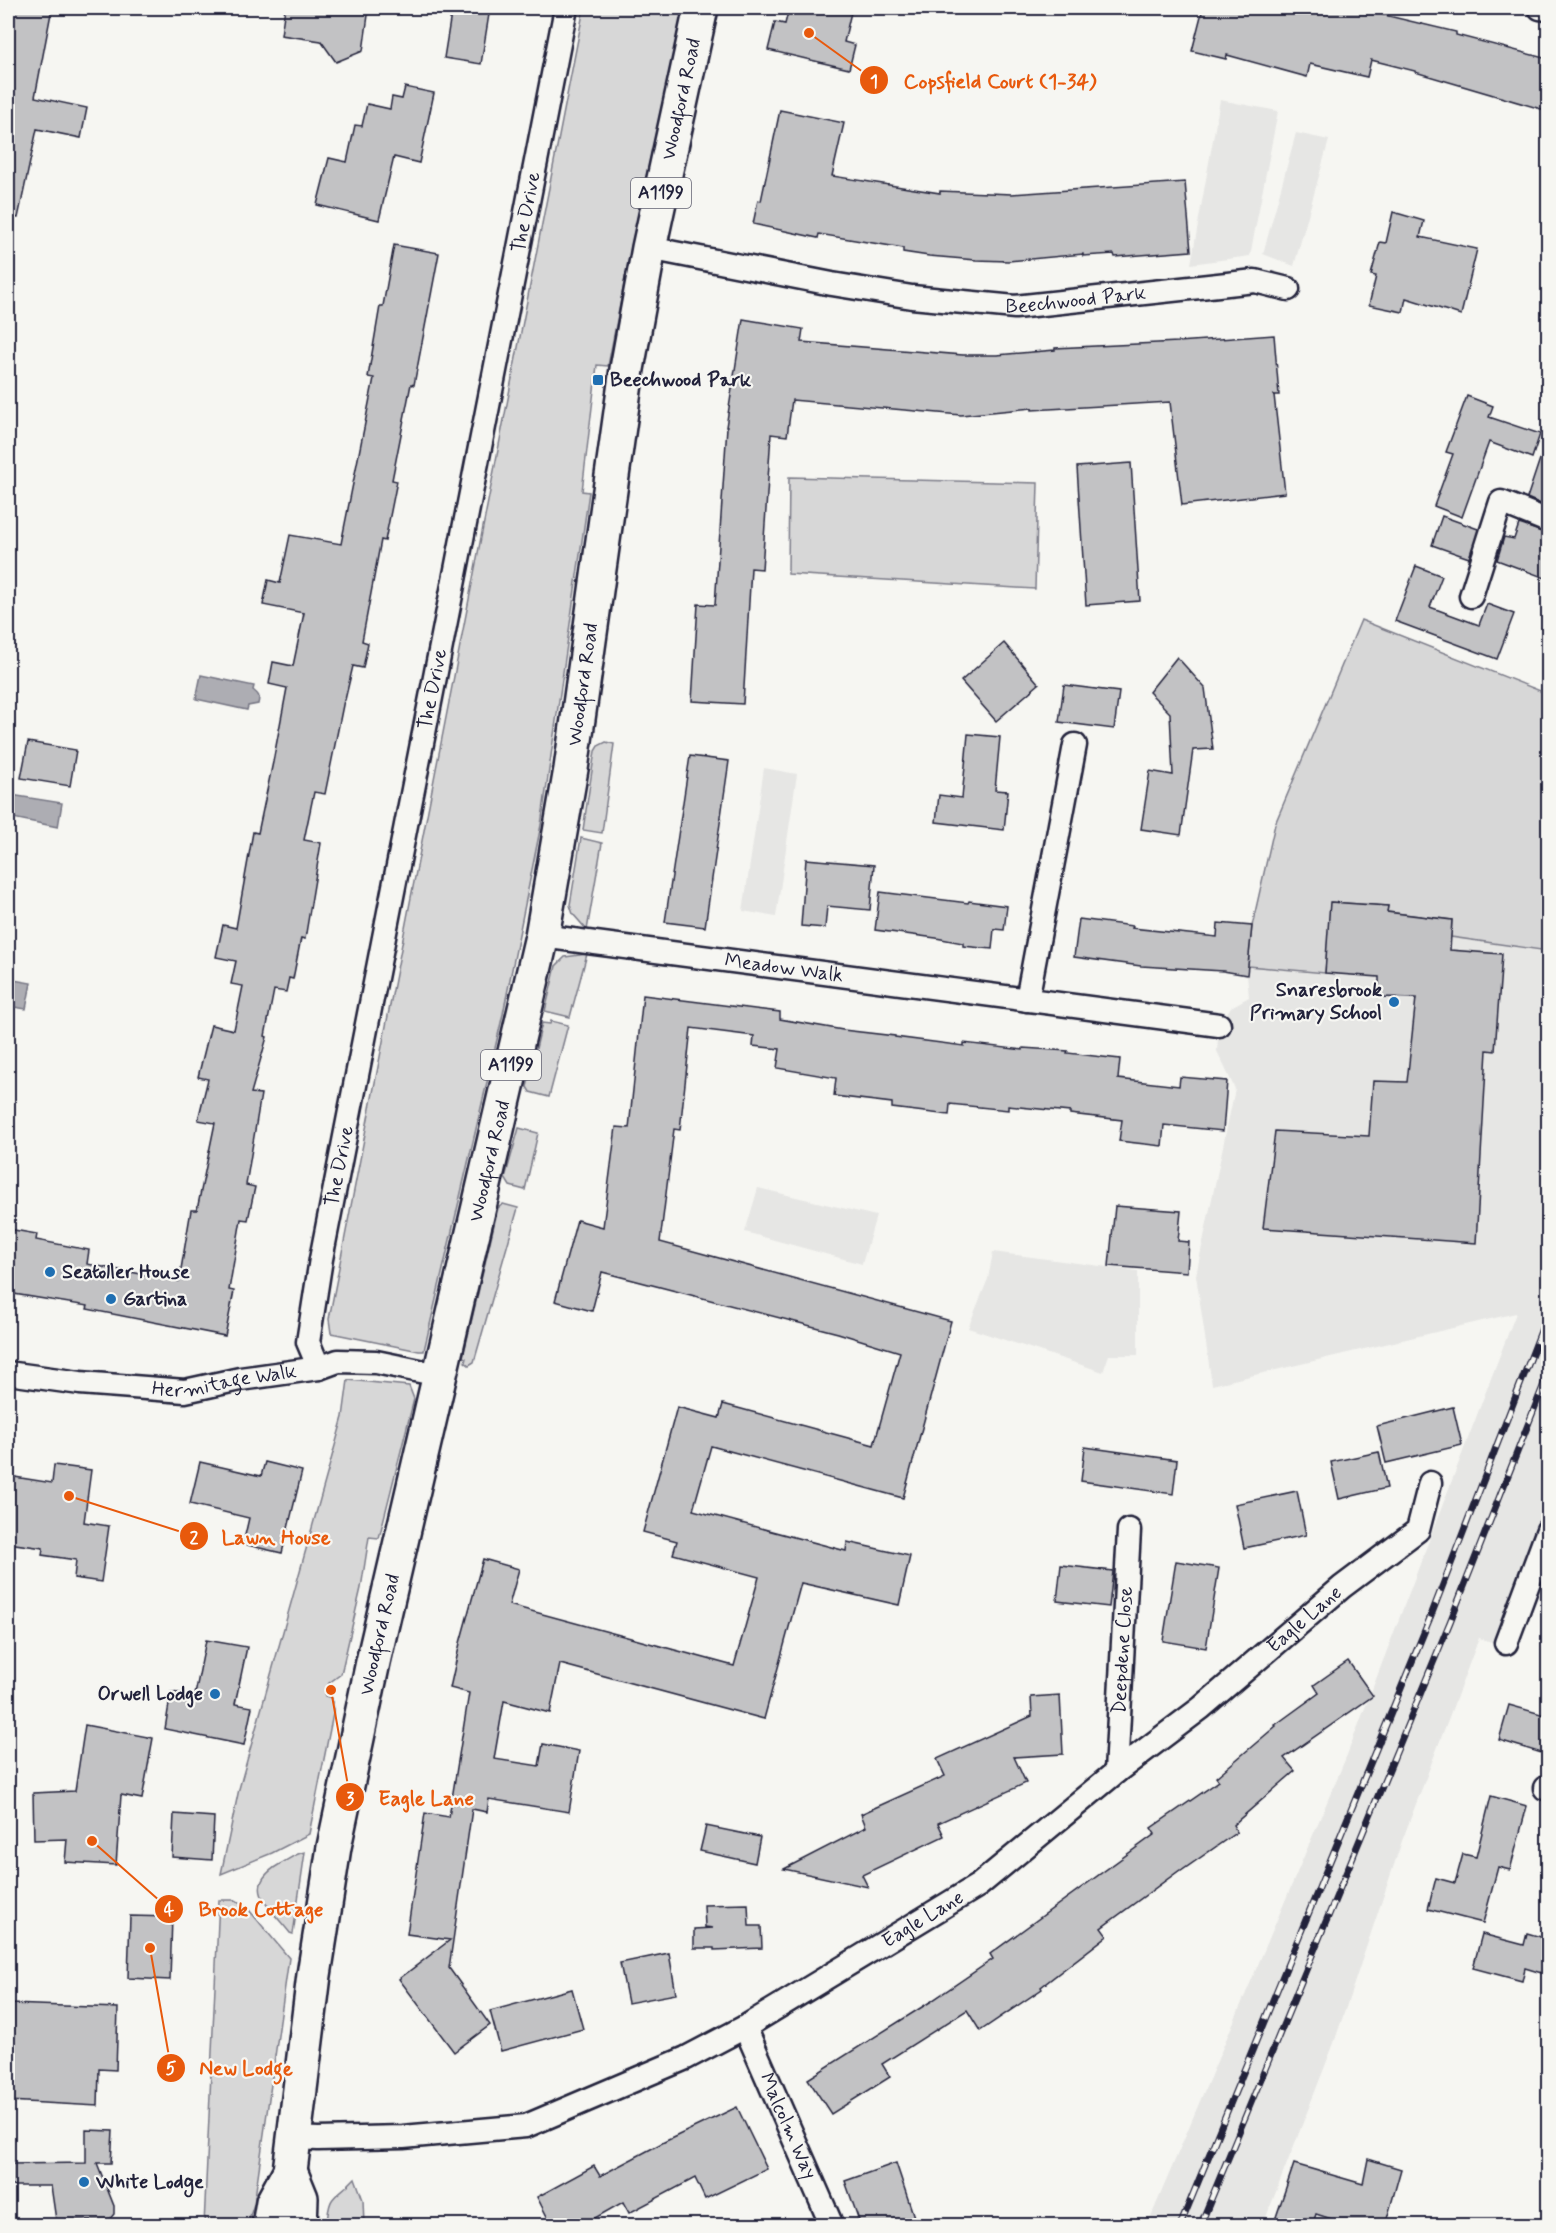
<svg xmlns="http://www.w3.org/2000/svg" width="1556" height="2233" font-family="Mynerve,sans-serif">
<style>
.built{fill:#e6e6e4}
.green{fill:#d7d7d7;stroke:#7c7c89;stroke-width:1.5}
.water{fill:#adadb3;stroke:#757583;stroke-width:1.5}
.building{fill:#c2c2c4;stroke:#22223b;stroke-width:1.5}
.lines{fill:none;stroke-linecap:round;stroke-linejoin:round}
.minor-casing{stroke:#22223b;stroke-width:27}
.primary-casing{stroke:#22223b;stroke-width:38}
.minor{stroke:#f6f6f2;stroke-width:22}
.primary{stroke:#f6f6f2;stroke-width:33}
.rail-casing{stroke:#22223b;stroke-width:7}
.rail{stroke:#f6f6f2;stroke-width:4.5;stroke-dasharray:14;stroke-linecap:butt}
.poi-dot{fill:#1f6fb2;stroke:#f6f6f2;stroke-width:2}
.labels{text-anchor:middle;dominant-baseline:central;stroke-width:4.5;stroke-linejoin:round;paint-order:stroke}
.shield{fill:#f6f6f2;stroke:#626272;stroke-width:1.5}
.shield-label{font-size:18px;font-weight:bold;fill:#22223b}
.street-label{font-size:20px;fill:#22223b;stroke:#f6f6f2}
.poi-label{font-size:20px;font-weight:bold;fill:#22223b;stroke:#f6f6f2;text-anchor:start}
.leader{fill:none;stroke:#e8590c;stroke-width:2}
.callout-dot{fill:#e8590c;stroke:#f6f6f2;stroke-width:2}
.mark-label{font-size:18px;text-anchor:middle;font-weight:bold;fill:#fff}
.callout-label{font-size:21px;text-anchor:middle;font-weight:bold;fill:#e8590c;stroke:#f6f6f2;stroke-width:4.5;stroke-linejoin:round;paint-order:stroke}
</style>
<rect width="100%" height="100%" fill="#f6f6f2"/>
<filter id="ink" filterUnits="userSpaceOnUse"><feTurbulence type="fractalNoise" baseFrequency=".0167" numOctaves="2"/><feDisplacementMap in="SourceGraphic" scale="12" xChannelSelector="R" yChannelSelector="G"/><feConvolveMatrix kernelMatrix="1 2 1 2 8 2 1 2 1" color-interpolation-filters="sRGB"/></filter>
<g filter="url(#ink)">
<g class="built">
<polygon points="1220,100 1278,111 1250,256 1191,264"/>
<polygon points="1296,133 1329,140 1294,266 1263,254"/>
<polygon points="1361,620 1548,694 1548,1509 1498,1644 1479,1638 1402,1841 1334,2043 1263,2225 1147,2226 1347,1755 1516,1313 1212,1385 1196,1275 1235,1089 1217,1051 1219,1025 1231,1007 1249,997 1247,975 1252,926 1275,824"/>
<polygon points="764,768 797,774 776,917 743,911"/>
<polygon points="758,1188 876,1216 862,1264 745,1232"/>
<polygon points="993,1252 1138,1271 1138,1355 1109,1355 1103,1372 968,1328 988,1279"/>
</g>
<g class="green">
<polygon points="584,8 683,8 632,243 608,366 597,365 582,491 589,492 541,825 503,1014 425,1346 424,1351 419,1351 336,1334 331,1333 329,1319"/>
<polygon points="789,477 1038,483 1035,589 788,574"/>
<polygon points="1361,620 1548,694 1548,951 1451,937 1452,920 1387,912 1388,906 1331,902 1325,973 1248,966 1252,926 1275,824"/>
<polygon points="606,742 614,744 602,833 583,830 595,751 598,746"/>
<polygon points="581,838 602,843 587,930 573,914 570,905"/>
<polygon points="587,954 570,1017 545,1011 556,966 565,957"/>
<polygon points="551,1021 568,1025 549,1097 530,1092 527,1087 542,1023 550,1024"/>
<polygon points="519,1128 538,1133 525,1190 510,1186 505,1178"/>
<polygon points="503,1204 518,1208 474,1362 469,1365 465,1362 466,1358 463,1357 498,1208"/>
<polygon points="348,1380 409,1386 414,1399 379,1538 369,1537 361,1588 341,1674 329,1683 325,1696 332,1698 334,1709 309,1834 272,1853 221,1874 239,1789 343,1417"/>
<path d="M 305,1852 L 293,1934 L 290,1933 C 270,1907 240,1887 280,1864 C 288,1860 296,1853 305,1852 Z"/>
<polygon points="219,1900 234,1900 244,1904 289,1958 254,2204 247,2225 204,2225"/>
<path d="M 355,2178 L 363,2200 L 364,2225 L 327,2225 C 329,2191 335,2200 355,2178 Z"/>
</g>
<g class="water">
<path d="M 201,675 L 254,686 L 253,690 C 259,695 260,696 258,704 L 248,706 L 247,710 L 196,699 Z"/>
<polygon points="11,795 62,803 58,827 8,817 8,796"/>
<polygon points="8,979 31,983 26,1009 8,1006"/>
</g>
<g class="building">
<polygon points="8,8 52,8 35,97 87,108 81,138 37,129 18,218 8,217"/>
<polygon points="285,8 369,8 363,51 336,62 321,41 281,35"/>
<polygon points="452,8 490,8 481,64 444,58"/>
<polygon points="789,8 852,8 844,42 855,45 849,69 768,50 775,22 785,24"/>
<polygon points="1203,8 1355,8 1456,32 1456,35 1548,59 1548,111 1415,72 1415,71 1371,60 1367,77 1310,64 1307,77 1227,55 1226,59 1192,51"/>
<polygon points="405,87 434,93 419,163 394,157 379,220 317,205 329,158 347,162 355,125 362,126 367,104 390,109 392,97 402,99"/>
<polygon points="780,110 844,123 832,176 940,193 940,191 1012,194 1185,182 1191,251 1115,257 1114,254 1083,256 1083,254 1008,261 976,260 929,256 903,252 903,248 819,234 818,238 753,224 758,200 761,201"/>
<polygon points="1393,212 1424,221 1420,237 1477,249 1461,315 1406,298 1403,312 1369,305 1376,276 1371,275 1380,242 1386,243"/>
<polygon points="394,245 439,253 414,385 411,384 392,480 397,481 385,541 381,540 362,641 368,643 363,668 353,666 345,700 344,700 325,794 314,792 304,840 321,843 305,939 301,938 293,979 289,978 286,992 274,990 265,1036 267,1037 251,1093 261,1094 246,1185 255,1187 248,1220 241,1219 229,1290 234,1291 225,1336 87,1309 88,1306 8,1293 8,1229 37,1234 36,1240 89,1250 87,1264 179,1281 191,1210 197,1210 215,1123 198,1120 208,1079 198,1077 211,1025 234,1030 243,986 231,984 236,961 216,957 223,925 236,928 253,832 258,833 273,762 287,688 269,684 273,662 293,666 304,613 263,605 268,580 280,583 290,535 341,544 374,378 368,377 380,306 383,306"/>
<polygon points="743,319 803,329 801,342 963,355 997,355 1055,350 1055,348 1178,342 1274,335 1279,395 1274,395 1285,493 1182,505 1170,402 1032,410 1032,408 961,415 792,400 787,436 771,434 762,569 751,568 743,704 692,701 698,604 715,605 727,427 726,427"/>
<polygon points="1467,396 1493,406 1489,417 1540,434 1532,458 1489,442 1462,517 1434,506 1453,454 1446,452"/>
<polygon points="1544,447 1548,447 1548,507 1527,498"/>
<polygon points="1131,463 1140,601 1086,605 1077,467"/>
<polygon points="1442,516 1478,529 1469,558 1432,545"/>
<polygon points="1519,524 1548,534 1548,579 1497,560 1504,537 1514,539"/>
<polygon points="1416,566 1442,576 1430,607 1479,625 1487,604 1514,614 1497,659 1395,621"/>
<polygon points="1004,643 1039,684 996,721 961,681"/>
<polygon points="1177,657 1205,688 1213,749 1193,750 1181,835 1141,829 1150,771 1173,775 1170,713 1149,692"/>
<polygon points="1064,685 1119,692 1114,729 1059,722"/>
<polygon points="968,734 1000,737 995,790 1008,791 1004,830 936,822 939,795 962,798"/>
<polygon points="28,742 76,750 70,786 21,778"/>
<polygon points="690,756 729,761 705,927 665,922"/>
<polygon points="806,859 874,865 870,910 827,906 825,928 801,926"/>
<polygon points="880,892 968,903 969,901 1007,906 1004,930 994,929 992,949 963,946 963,943 936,938 875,930"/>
<polygon points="1330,902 1388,906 1387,912 1452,920 1450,950 1502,954 1495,1051 1487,1050 1476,1243 1263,1228 1275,1131 1369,1136 1373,1081 1407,1082 1416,998 1379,997 1379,977 1325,973"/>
<polygon points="1079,919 1133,926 1132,928 1217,937 1218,923 1252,926 1247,975 1223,971 1141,966 1074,957"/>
<polygon points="643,995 780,1012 780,1019 843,1030 895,1036 895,1037 964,1046 964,1043 1023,1050 1023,1048 1068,1051 1067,1053 1120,1059 1118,1079 1179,1086 1180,1077 1227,1081 1223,1131 1164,1125 1162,1146 1119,1141 1122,1120 1070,1114 1070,1112 1008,1106 1008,1110 950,1104 949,1115 892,1108 892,1103 834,1096 836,1078 777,1068 780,1049 753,1046 754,1036 691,1028 680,1130 674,1129 660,1242 951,1321 903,1498 711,1446 693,1510 846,1551 847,1542 910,1556 899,1605 801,1583 764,1719 560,1664 550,1713 504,1701 494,1759 539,1766 543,1744 579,1751 569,1812 489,1799 487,1812 472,1809 449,1968 490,2025 454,2052 399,1979 450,1940 407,1934 425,1813 449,1817 469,1693 450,1688 460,1643 483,1559 519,1569 509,1605 734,1666 759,1577 673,1554 677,1541 643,1532 677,1407 719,1418 723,1404 874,1445 900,1352 838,1333 602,1272 592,1311 555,1301 577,1220 603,1227 616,1127 629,1128"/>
<polygon points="1115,1206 1181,1211 1178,1241 1189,1242 1187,1272 1109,1266"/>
<polygon points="1453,1407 1462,1445 1386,1463 1377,1426"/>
<polygon points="1085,1447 1177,1460 1173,1494 1081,1481"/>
<polygon points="1379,1452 1387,1488 1339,1499 1331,1462"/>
<polygon points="200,1462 261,1476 265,1462 302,1471 282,1553 243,1544 249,1518 190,1504"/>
<polygon points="54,1465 91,1470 84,1522 109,1526 101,1582 74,1578 76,1560 42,1555 43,1548 8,1543 8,1476 52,1483"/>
<polygon points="1297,1491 1306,1535 1244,1548 1235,1504"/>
<polygon points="1176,1561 1219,1568 1206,1648 1163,1641"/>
<polygon points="1061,1565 1113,1571 1109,1607 1057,1601"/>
<polygon points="206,1640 247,1647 235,1704 252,1707 244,1745 165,1729 171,1692 195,1695"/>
<polygon points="1348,1661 1373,1696 1284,1758 1295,1771 1233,1825 1237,1832 1181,1871 1180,1870 1101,1928 1107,1936 1041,1987 1042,1989 980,2031 967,2010 882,2064 890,2077 831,2114 808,2079 930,2002 993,1959 990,1954 1155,1834 1151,1828 1219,1781 1216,1777 1276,1726 1275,1725 1319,1693 1314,1685"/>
<polygon points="1060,1695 1063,1754 1014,1757 1026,1783 938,1823 944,1836 862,1875 868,1887 784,1869 866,1827 861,1814 945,1776 937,1759 1032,1716 1031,1697"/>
<polygon points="1509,1705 1548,1716 1548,1755 1499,1740"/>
<polygon points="85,1725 153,1738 142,1799 121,1795 116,1865 65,1862 67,1839 34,1840 33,1793 75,1791"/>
<polygon points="1491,1796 1527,1806 1510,1870 1498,1867 1483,1923 1428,1909 1436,1878 1455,1883 1463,1854 1476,1857"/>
<polygon points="174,1814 214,1817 212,1860 172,1857"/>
<polygon points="706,1826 760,1837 755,1863 700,1851"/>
<polygon points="748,1904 749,1926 761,1926 762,1948 714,1950 714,1948 694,1948 694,1929 713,1928 705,1927 704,1905"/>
<polygon points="130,1916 172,1917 170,1980 128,1978"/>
<polygon points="1527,1933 1548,1939 1548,1975 1525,1968 1522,1981 1473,1968 1482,1934 1524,1945"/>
<polygon points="669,1953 676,1994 628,2003 620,1963"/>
<polygon points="572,1989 583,2029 501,2051 490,2011"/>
<polygon points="10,2004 118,2008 116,2070 99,2069 98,2106 8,2101"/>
<polygon points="737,2107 767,2169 705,2199 695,2178 629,2213 623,2202 581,2226 552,2226 537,2197 594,2166 600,2176 664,2142"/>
<polygon points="86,2130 113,2131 111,2163 97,2163 114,2206 114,2214 108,2221 56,2220 51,2186 8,2186 8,2164 86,2163"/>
<polygon points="1368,2159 1401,2169 1385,2226 1353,2226 1316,2214 1312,2226 1273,2226 1294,2164 1363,2184"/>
<polygon points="896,2163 917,2226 861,2226 845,2181"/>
</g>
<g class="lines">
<g class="minor-casing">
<g id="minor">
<polyline points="1540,8 1548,9"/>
<path id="s1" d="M 649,248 L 832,284 L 912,297 L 1015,307 L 1255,281 L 1288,289"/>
<polyline points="1471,596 1501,502 1548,521"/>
<path id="s2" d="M 542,936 L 1219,1025"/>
<polyline points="1027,1000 1075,745"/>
<path id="s3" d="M 319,1368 L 308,1342 L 321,1259 L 566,8"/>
<path id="s4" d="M 8,1373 L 80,1383 L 185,1391 L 240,1379 L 319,1368 L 338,1361 L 376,1362 L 439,1375"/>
<polyline points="1506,1643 1548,1530"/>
<path id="s5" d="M 1116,1772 L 1129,1530"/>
<polyline points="1545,1788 1548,1789"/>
<path id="s6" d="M 745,2027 L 832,2226"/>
<path id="s7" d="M 295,2138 L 318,2139 L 403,2137 L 526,2126 L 686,2058 L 745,2027 L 979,1885 L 1116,1772 L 1201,1708 L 1342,1587 L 1418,1530 L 1430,1483"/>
</g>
</g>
<g class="primary-casing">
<g id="primary">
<polyline points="290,2171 301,2198 300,2226"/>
<path id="s8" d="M 269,2226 L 273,2202 L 290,2171 L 314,1975 L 334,1847 L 373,1662 L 542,936 L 571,769 L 627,369 L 649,248 L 701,8"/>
</g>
</g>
<use href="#minor" class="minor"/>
<use href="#primary" class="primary"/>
<g class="rail-casing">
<g id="rail">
<polyline points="1180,2226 1432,1613 1548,1313"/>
<polyline points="1200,2226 1450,1622 1548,1374"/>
</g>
</g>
<use href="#rail" class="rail"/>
</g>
</g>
<g class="poi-dot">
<rect x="592" y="374" width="12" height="12" rx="3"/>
<circle cx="1394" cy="1002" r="6"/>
<circle cx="50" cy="1272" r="6"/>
<circle cx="111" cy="1299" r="6"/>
<circle cx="215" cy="1694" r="6"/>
<circle cx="84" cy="2182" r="6"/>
</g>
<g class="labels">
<g class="shield">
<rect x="631" y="178" width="60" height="30" rx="4.5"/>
<rect x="481" y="1050" width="60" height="30" rx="4.5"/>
</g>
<g class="shield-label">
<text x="661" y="193">A1199</text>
<text x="511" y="1065">A1199</text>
</g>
<g class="street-label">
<text stroke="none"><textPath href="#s8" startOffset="2170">Woodford Road</textPath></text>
<text stroke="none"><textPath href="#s3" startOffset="1179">The Drive</textPath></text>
<text stroke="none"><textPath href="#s1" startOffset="432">Beechwood Park</textPath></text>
<text stroke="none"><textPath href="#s8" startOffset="1576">Woodford Road</textPath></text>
<text stroke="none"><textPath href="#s3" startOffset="693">The Drive</textPath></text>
<text stroke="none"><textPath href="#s2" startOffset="244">Meadow Walk</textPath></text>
<text stroke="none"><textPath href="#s8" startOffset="1090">Woodford Road</textPath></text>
<text stroke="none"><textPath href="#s3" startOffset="207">The Drive</textPath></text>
<text stroke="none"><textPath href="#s4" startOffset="218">Hermitage Walk</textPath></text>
<text stroke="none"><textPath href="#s7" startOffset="1166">Eagle Lane</textPath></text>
<text stroke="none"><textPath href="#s8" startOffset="604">Woodford Road</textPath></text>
<text stroke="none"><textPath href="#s5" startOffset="122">Deepdene Close</textPath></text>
<text stroke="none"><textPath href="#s7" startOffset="680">Eagle Lane</textPath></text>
<text stroke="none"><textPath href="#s6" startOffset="108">Malcolm Way</textPath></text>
</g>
<g class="poi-label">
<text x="610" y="380">Beechwood Park</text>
<text x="1382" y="990" text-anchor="end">Snaresbrook<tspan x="1382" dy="23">Primary School</tspan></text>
<text x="62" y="1272">Seatoller House</text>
<text x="123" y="1299">Gartina</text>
<text x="203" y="1694" text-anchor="end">Orwell Lodge</text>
<text x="96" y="2182">White Lodge</text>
</g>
</g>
<path class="leader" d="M809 33L874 80M69 1496L194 1536M331 1690L350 1797M92 1841L169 1909M150 1948L171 2068"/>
<g class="callout-dot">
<circle cx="809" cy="33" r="6"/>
<circle cx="69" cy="1496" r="6"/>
<circle cx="331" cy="1690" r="6"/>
<circle cx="92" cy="1841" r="6"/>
<circle cx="150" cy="1948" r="6"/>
<circle cx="874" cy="80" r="15"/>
<circle cx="194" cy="1536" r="15"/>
<circle cx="350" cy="1797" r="15"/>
<circle cx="169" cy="1909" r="15"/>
<circle cx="171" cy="2068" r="15"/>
</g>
<g class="mark-label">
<text x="874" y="87">1</text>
<text x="194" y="1543">2</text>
<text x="350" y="1804">3</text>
<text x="169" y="1915">4</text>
<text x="171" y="2074">5</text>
</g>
<g class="callout-label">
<text x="1000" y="88">Copsfield Court (1-34)</text>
<text x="276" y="1544">Lawn House</text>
<text x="426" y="1805">Eagle Lane</text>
<text x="261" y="1916">Brook Cottage</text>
<text x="246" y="2075">New Lodge</text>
</g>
<rect width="1556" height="2233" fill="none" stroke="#f6f6f2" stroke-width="30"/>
<rect x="15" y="15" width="1526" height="2203" fill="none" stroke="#22223b" stroke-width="2" filter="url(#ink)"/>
</svg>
